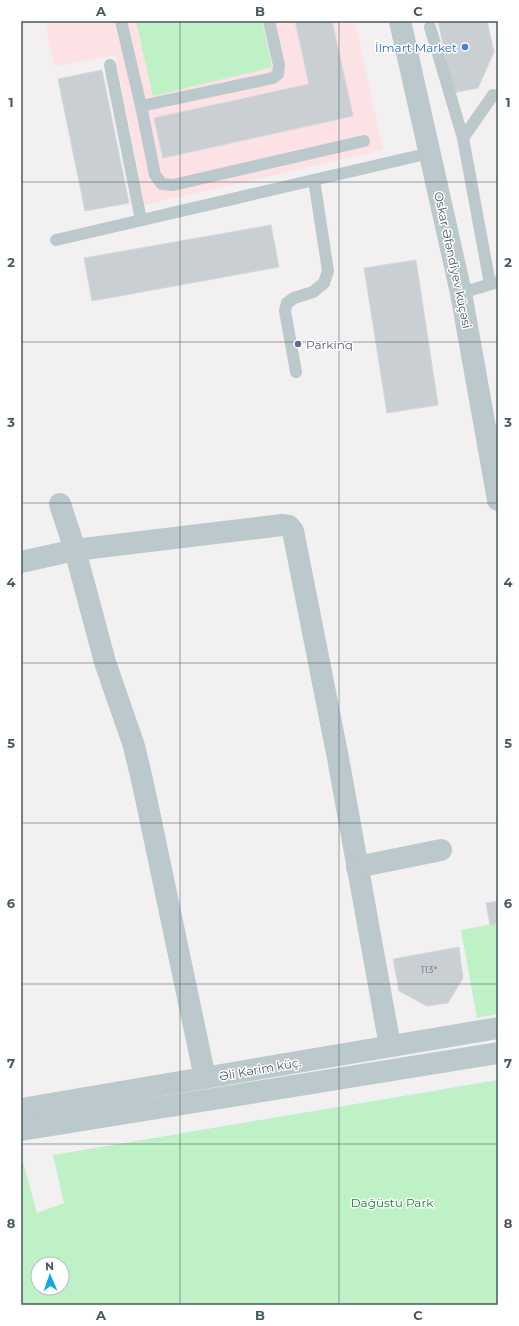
<svg xmlns="http://www.w3.org/2000/svg" width="519" height="1326" font-family="Montserrat,sans-serif">
<style>
.medical{fill:#fce1e5}
.green{fill:#bef1c6;fill-rule:evenodd}
.building{fill:#cacfd3;stroke:#d4d8dc}
.lines{fill:none;stroke-linecap:round;stroke-linejoin:round}
.service{stroke:#bbc9cd;stroke-width:12}
.minor{stroke:#bbc9cd;stroke-width:22}
.tertiary{stroke:#bbc9cd;stroke-width:22}
.grid{fill:none;stroke:#47595f;stroke-width:1;stroke-opacity:0.55}
.shop-dot{fill:#3f7fe0;stroke:#fff;stroke-width:1.5}
.service-dot{fill:#5c6f8a;stroke:#fff;stroke-width:1.5}
.labels{text-anchor:middle;dominant-baseline:central;stroke-width:3;stroke-linejoin:round;paint-order:stroke}
.number-label{font-size:10px;fill:#68767c}
.shop-label{font-size:12px;fill:#366cbe;stroke:#fff;text-anchor:end}
.street-label{font-size:12px;fill:#47595f;stroke:#fff}
.service-label{font-size:12px;fill:#4e5e75;stroke:#fff;text-anchor:start}
.park-label{font-size:12px;fill:#148431;stroke:#fff}
.neatline{fill:none;stroke:#47595f;stroke-width:1.5}
.grid-label{font-size:13px;text-anchor:middle;font-weight:bold;fill:#47595f}
</style>
<rect width="100%" height="100%" fill="#f3f0f1"/>
<polygon class="medical" points="45,21 355,21 383,150 145,205 115,55 54,66"/>
<g class="green">
<polygon points="136,21 262,21 272,67 153,96"/>
<polygon points="498,923 498,1014 477,1018 461,930"/>
<path d="M 498,1080 L 498,1305 L 21,1305 L 21,1154 L 37,1213 L 64,1203 L 53,1155 ZM 38,1264 L 62,1264 L 62,1288 L 38,1288 Z"/>
</g>
<g class="building">
<polygon points="295,21 332,21 353,116 163,158 154,118 309,84"/>
<polygon points="438,21 487,21 494,52 478,88 453,93"/>
<polygon points="102,70 129,203 85,211 58,79"/>
<polygon points="271,225 279,267 92,301 84,258"/>
<polygon points="416,260 438,405 387,413 364,268"/>
<polygon points="498,901 498,923 490,925 486,903"/>
<polygon points="459,947 463,978 448,1003 427,1006 399,991 393,959"/>
</g>
<g class="lines">
<g class="service">
<polyline points="121,21 141,106 155,175 162,184 173,185 364,141"/>
<polyline points="430,27 463,138 490,284"/>
<polyline points="110,65 141,220"/>
<polyline points="141,106 273,78 278,74 279,65 269,21"/>
<polyline points="463,138 493,95"/>
<polyline points="56,240 430,153"/>
<polyline points="461,293 498,282"/>
<polyline points="296,372 285,311 287,303 294,298 313,292 324,283 328,271 314,180"/>
</g>
<g class="minor">
<polyline points="60,504 75,550 105,662 134,746 143,784 205,1078"/>
<polyline points="21,562 75,550 282,525 289,526 293,531 338,758 390,1046"/>
<polyline points="357,867 441,850"/>
<polyline points="21,1109 498,1028"/>
<polyline points="21,1130 498,1053"/>
</g>
<polyline class="tertiary" points="400,21 461,293 498,500"/>
</g>
<path class="grid" d="M 180,21 L 180,1305M 339,21 L 339,1305M 21,182 L 498,182M 21,342 L 498,342M 21,503 L 498,503M 21,663 L 498,663M 21,823 L 498,823M 21,984 L 498,984M 21,1144 L 498,1144"/>
<circle class="shop-dot" cx="465" cy="47" r="4"/>
<circle class="service-dot" cx="298" cy="344" r="4"/>
<g class="labels">
<g class="number-label">
<text x="429" y="969">113*</text>
</g>
<g class="shop-label">
<text x="457" y="47">İlmart Market</text>
</g>
<g class="street-label">
<text transform="translate(453 260) rotate(78)">Oskar Əfəndiyev küçəsi</text>
<text transform="translate(260 1069) rotate(-10)">Əli Kərim küç.</text>
</g>
<g class="service-label">
<text x="306" y="344">Parkinq</text>
</g>
<g class="park-label">
<text x="392" y="1202">Dağüstu Park</text>
</g>
</g>
<rect width="519" height="1326" fill="none" stroke="#ffffff" stroke-width="44"/>
<g transform="translate(50 1276) rotate(358)"><circle r="19" fill="#ffffff" stroke="#b5bdbf"/>
<path d="M0-3L7 15L0 10L-7 15Z" fill="#13a5ea"/>
<text y="-6" font-size="11" font-weight="bold" text-anchor="middle" fill="#47595f">N</text>
</g>
<rect x="22" y="22" width="475" height="1282" class="neatline"/>
<g class="grid-label">
<text x="101" y="16">A</text>
<text x="260" y="16">B</text>
<text x="418" y="16">C</text>
<text x="11" y="107">1</text>
<text x="508" y="107">1</text>
<text x="11" y="267">2</text>
<text x="508" y="267">2</text>
<text x="11" y="427">3</text>
<text x="508" y="427">3</text>
<text x="11" y="587">4</text>
<text x="508" y="587">4</text>
<text x="11" y="748">5</text>
<text x="508" y="748">5</text>
<text x="11" y="908">6</text>
<text x="508" y="908">6</text>
<text x="11" y="1068">7</text>
<text x="508" y="1068">7</text>
<text x="11" y="1228">8</text>
<text x="508" y="1228">8</text>
<text x="101" y="1320">A</text>
<text x="260" y="1320">B</text>
<text x="418" y="1320">C</text>
</g>
</svg>
